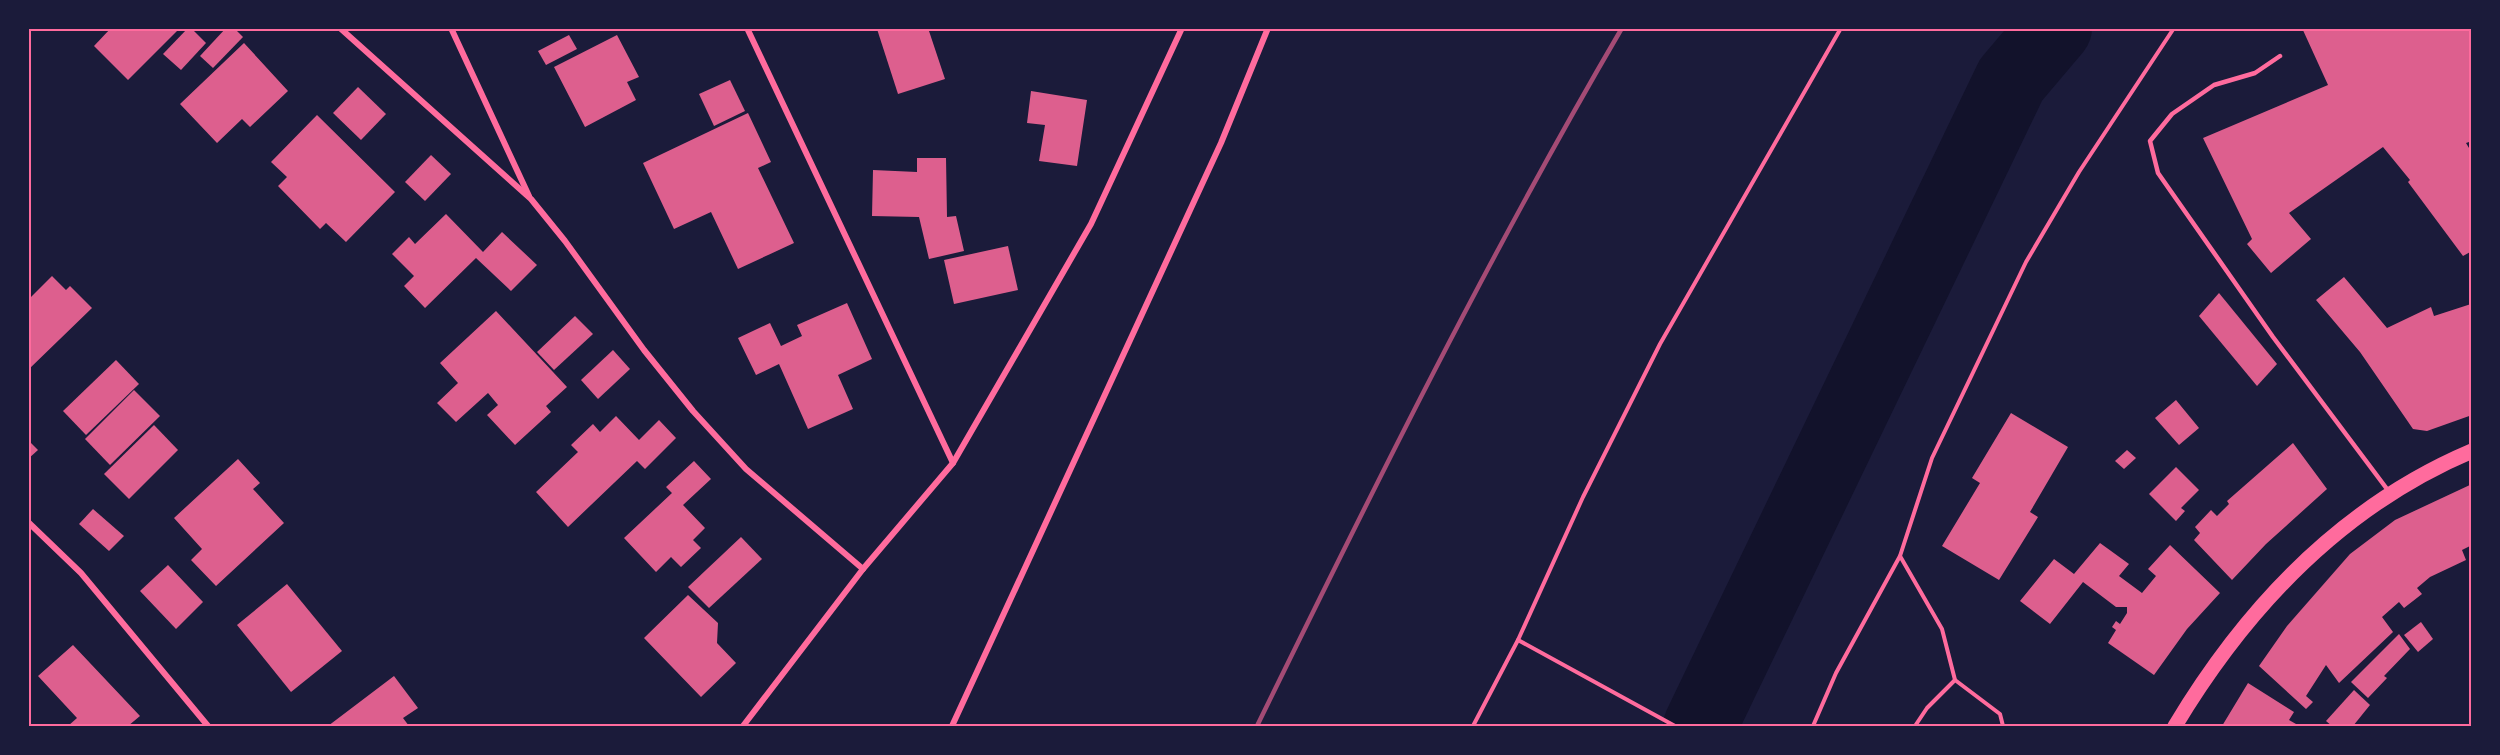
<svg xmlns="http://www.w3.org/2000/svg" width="2500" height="755" font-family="'Crimson Pro',serif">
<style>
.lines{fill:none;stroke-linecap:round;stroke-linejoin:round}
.river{stroke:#12122b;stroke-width:74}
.building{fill:#dd5f8e}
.path{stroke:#ff6b9d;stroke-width:4}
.service{stroke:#ff6b9d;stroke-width:4.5}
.minor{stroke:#ff6b9d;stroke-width:6}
.primary{stroke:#ff6b9d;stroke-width:15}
.rail{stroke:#a44b75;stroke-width:4.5}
.neatline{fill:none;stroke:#ff6b9d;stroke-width:2}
</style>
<rect width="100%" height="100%" fill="#1b1b3a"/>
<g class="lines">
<polyline class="river" points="1700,726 2011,80 2055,28"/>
</g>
<g class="building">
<polygon points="111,28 180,28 128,80 94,46"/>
<polygon points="188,28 191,28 206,43 181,70 163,54"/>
<polygon points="226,28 234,28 243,37 213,68 200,56"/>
<polygon points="928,28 945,79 898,94 877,29"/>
<polygon points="2302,28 2472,28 2472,141 2466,143 2472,153 2472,251 2463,256 2408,182 2410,180 2383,147 2289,213 2311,239 2271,273 2247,244 2252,239 2203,138 2328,85"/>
<polygon points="569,35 577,49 546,65 538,51"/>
<polygon points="617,35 639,77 627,82 636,100 585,127 554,67"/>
<polygon points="244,43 288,91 250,127 242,119 217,143 180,104"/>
<polygon points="730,80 745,111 714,126 699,94"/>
<polygon points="358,87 386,114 361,140 333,113"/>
<polygon points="1031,91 1087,100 1077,166 1039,161 1045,125 1027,123"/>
<polygon points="748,113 771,162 758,168 794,243 738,269 711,212 674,229 643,163"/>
<polygon points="317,115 395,192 346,242 326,223 320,229 278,186 287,177 271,162"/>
<polygon points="431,155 451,174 425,201 405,182"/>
<polygon points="917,158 946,158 947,217 956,216 964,251 929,259 919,217 872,216 873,170 917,172"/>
<polygon points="446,214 483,252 502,232 537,265 511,291 476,258 425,308 404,286 414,276 392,254 409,237 415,244"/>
<polygon points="1008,246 1018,290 954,304 944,260"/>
<polygon points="52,276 66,290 70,286 92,308 28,370 28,295 31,297"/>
<polygon points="2344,277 2387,328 2431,307 2434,316 2471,304 2472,415 2427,431 2413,429 2360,352 2316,300"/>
<polygon points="2219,293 2277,364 2257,386 2199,316"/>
<polygon points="847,303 872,359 838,375 853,409 808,429 779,364 756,375 738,338 770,323 781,346 802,336 797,325"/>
<polygon points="496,311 567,387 546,406 551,412 515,445 487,415 498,405 488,393 456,422 437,403 458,383 440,363"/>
<polygon points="575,316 593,334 554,370 537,352"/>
<polygon points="613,350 630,369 598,399 581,380"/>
<polygon points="116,360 139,384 86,435 63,411"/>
<polygon points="134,390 160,416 110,465 85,439"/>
<polygon points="2176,400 2199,428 2179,445 2155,418"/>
<polygon points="2011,413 2068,447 2030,512 2038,517 1999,580 1942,546 1980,483 1972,478"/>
<polygon points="616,416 639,440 659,420 676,438 645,469 637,461 568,527 536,492 578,452 571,445 593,424 600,432"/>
<polygon points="154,425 178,450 129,499 104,474"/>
<polygon points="28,440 38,450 28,459"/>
<polygon points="2293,443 2327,489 2266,544 2232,580 2194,540 2200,533 2195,527 2211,510 2217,516 2229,504 2227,501"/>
<polygon points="2127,450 2136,458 2124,469 2115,461"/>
<polygon points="238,459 260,483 253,489 284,523 216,586 191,560 202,549 174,518"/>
<polygon points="694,461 711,479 683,505 705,528 693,540 701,548 681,567 671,557 656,572 624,538 672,493 666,487"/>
<polygon points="2176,467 2199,490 2181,508 2185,511 2176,521 2149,494"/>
<polygon points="2472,484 2472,545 2462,550 2466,560 2430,577 2417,588 2422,594 2404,608 2399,602 2382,617 2393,632 2339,683 2326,665 2306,696 2313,702 2306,709 2259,666 2287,626 2350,554 2395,520"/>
<polygon points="93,509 124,536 109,551 79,524"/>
<polygon points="741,537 762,559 709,608 688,587"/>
<polygon points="2100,543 2129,564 2119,576 2142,593 2156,576 2148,569 2170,545 2220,593 2187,629 2154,675 2108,643 2116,630 2112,627 2116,621 2120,624 2127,613 2127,607 2116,607 2083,582 2050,624 2020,601 2054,559 2074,574"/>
<polygon points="168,565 203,602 176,629 140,591"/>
<polygon points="287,584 342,651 291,692 237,625"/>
<polygon points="688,595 718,623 717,643 736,663 701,697 644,638"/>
<polygon points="2421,622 2433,639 2418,652 2404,635"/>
<polygon points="2399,634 2410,649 2384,676 2387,678 2368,698 2351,682"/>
<polygon points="73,645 140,716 128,726 68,726 77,718 38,676"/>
<polygon points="394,676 418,708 403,718 409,726 328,726"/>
<polygon points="2248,683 2294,712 2289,720 2296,724 2294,726 2285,725 2284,726 2222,726"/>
<polygon points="2354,690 2370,705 2353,726 2332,726 2326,721"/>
</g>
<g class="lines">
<g class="path">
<polyline points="1900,556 1942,629 1955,680"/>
<polyline points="1518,640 1675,726"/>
<polyline points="1473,726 1518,640 1583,497 1660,344 1841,28"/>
<polyline points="1813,726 1836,673 1900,556 1932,458 2026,262 2079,172 2174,28"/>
<polyline points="1915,726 1927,708 1955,680 2000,714 2003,726"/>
</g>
<polyline class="service" points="2280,56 2255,73 2214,85 2172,114 2150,141 2158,173 2273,337 2390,493"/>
<g class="minor">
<polyline points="340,28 531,199 565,241 644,350 693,411 746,469 863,569"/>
<polyline points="451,28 529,196"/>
<polyline points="747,28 953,463"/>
<polyline points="28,522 81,573 208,726"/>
<polyline points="743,726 863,569 953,463 1091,224 1182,28"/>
<polyline points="952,726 1221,143 1268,28"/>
</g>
<path class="primary" d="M 2175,726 C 2247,606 2342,506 2472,451"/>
<path class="rail" d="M 1257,726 C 1372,491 1489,255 1622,28"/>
</g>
<rect width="2500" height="755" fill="none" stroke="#1b1b3a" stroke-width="60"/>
<rect x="30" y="30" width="2440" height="695" class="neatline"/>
</svg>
